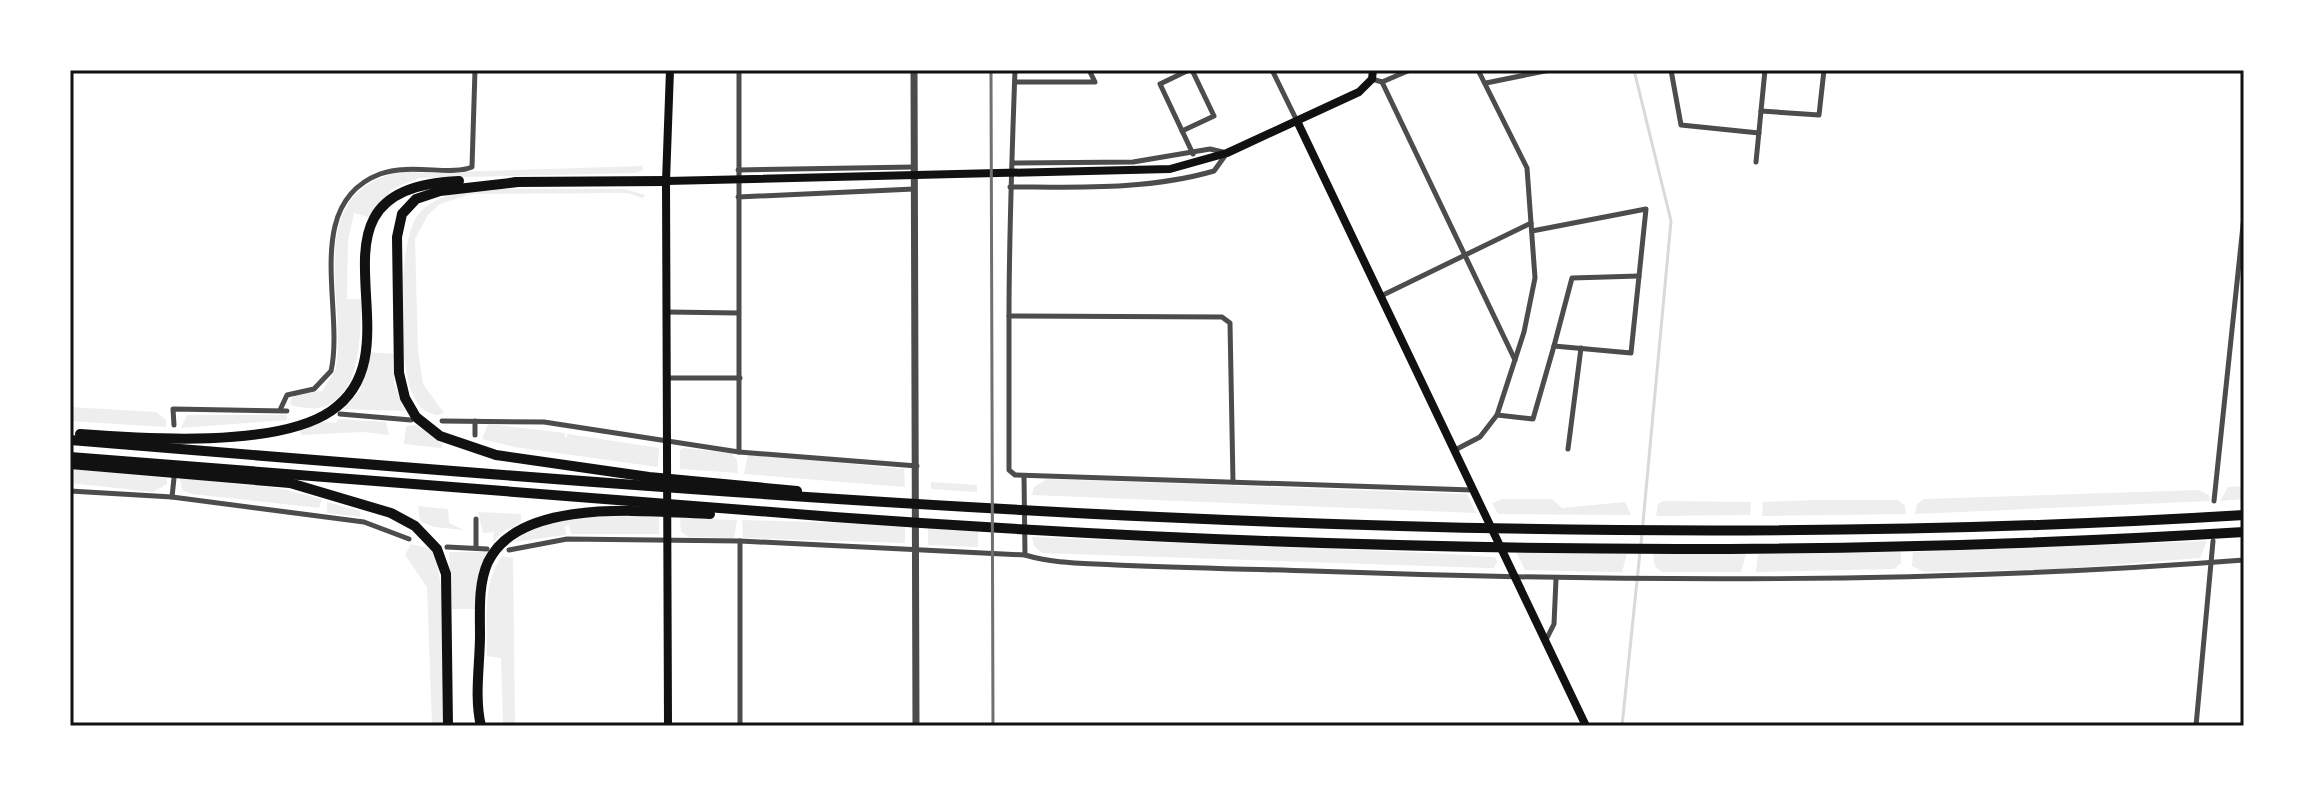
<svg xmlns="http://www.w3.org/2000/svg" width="2314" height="796" font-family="Commissioner,sans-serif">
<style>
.green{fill:#eee}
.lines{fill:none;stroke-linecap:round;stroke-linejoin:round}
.stream{stroke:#d9d9d9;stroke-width:3}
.minor{stroke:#4c4c4c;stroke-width:5}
.tertiary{stroke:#4c4c4c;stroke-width:7}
.secondary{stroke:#111;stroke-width:8}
.primary{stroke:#111;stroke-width:8}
.motorway{stroke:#111;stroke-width:10}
.rail{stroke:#707070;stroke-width:3}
.neatline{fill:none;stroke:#111;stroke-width:3}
</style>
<rect width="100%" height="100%" fill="#fff"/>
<g class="green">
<path d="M 642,166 L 643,170 L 635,173 L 419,178 L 393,189 L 368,217 L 354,213 L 348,240 L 347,299 L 361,299 C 361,331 362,401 318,408 C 311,409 301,407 293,406 L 290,403 L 294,395 L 322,391 L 335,371 C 349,310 304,207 383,177 C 394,173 408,168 419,173 Z"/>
<path d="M 486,189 L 625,189 L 645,195 L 643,198 L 627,193 L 471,194 L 440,204 L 428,215 L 415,239 L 418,350 L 423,384 L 444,413 L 437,415 C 425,412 419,408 414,397 C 397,367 397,241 418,215 C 435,194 461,192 486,189 Z"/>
<polygon points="369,352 394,354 394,383 405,411 343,409 360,391"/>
<polygon points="70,407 156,412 166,420 166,427 70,421"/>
<polygon points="187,415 287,415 287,420 181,428"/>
<polygon points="338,419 386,422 389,435 363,432 301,435 300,431 322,422 336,423"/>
<polygon points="488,424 565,433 565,439 568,434 659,448 658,467 514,447 482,439"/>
<polygon points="416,425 443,444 441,448 404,444 406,426"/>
<polygon points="683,448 731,453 737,460 738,473 680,469 680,451"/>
<polygon points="748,454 904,469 905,487 744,474"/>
<polygon points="70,469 167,478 167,484 153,492 70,483"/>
<polygon points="180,478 278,488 322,499 319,508 192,494 182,490"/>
<polygon points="1047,479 1467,494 1476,513 1032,495 1034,487"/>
<polygon points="931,482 977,485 977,492 931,489"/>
<polygon points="2244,486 2244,499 2220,501 2228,487"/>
<polygon points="2199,490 2209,495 2210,501 1915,514 1917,504 1924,499"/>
<polygon points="1503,499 1552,499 1562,508 1625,502 1631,515 1498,514 1492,503"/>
<polygon points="1817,500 1898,500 1905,506 1906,514 1762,516 1763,502"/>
<polygon points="1663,501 1751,502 1750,515 1656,516 1658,504"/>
<polygon points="327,502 360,511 360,517 327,513"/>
<polygon points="418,506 448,509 449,523 464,530 434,527 420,521"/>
<polygon points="478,512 521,514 521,523 502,532 493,543 494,532 483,533"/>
<path d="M 607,516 L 659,517 L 659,534 L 571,534 L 569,525 L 565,526 L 566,535 L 514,542 C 538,519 575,519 607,516 Z"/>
<polygon points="680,518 737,520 734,538 689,537 681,532"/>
<polygon points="742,520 905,525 905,543 748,538 743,537"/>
<polygon points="928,526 978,529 978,547 928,545"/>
<polygon points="1032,537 1432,553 1495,557 1497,562 1494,568 1487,568 1042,553 1034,546"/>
<polygon points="2207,541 2200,558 2058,569 1924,572 1912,566 1913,552"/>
<polygon points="411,544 431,549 437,561 442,594 444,726 432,726 427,587 405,555"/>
<polygon points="449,552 488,552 482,564 477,609 452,609"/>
<polygon points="1516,552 1627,554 1622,572 1617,572 1525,570"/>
<polygon points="1901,552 1901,563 1894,569 1756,572 1758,554"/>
<polygon points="1653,554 1746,554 1741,572 1662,572 1655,566"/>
<path d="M 502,556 L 513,558 L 515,726 L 503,723 L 501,658 L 487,656 C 487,624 482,583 502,556 Z"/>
</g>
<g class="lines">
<g class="stream">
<polyline points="1634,70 1671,221 1641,544"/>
<polyline points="1622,726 1640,552"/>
</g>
<g class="minor">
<polyline points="739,70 739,452"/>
<path d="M 1015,70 C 1012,152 1009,234 1009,316 L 1222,317 L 1230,323 L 1233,482"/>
<polyline points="1189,70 1160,84 1193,154"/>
<polyline points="1272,70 1297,121"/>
<polyline points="1671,70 1681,125 1759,133"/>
<polyline points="1372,79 1382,82 1410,70"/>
<polyline points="1015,82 1095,82 1089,70"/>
<polyline points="1382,82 1515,360"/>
<polyline points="1486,83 1550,70"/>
<polyline points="1761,111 1819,115 1824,70"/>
<polyline points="1182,131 1214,116 1192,70"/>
<polyline points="1756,162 1765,70"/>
<polyline points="738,170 914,167"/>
<path d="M 1010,187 C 1078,187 1149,190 1214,171 L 1227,153 L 1210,149 L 1133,162 L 1014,163"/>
<polyline points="738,197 914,189"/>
<polyline points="1381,296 1531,223"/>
<polyline points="667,312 738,313"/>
<polyline points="1009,316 1009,470 1015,475 1472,490"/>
<polyline points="1554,346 1572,278 1639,276"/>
<polyline points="666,378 740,378"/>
<path d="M 280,410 L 287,395 L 314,389 L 331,371 C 345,310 301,204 380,174 C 410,163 452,176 472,167 L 475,70"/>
<polyline points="340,414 411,420"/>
<polyline points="1497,415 1533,419 1554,346 1631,353 1646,209 1532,231"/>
<polyline points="442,421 544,422 739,452 917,466"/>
<polyline points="174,425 173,409 287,411"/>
<polyline points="475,435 475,421"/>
<polyline points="1568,449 1581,348"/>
<polyline points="1455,450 1480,437 1497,415 1524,332 1535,278 1527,168 1478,70"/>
<polyline points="1024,476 1025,555"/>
<polyline points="70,491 172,497 364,522 409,539"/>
<polyline points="172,497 174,478"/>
<polyline points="2214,501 2244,216"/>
<polyline points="740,541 740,726"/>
<polyline points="447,547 487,549"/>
<polyline points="476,548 476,519"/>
<path d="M 509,550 L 567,539 L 740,541 L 1025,555 C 1055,564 1086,563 1116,565 C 1182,568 1247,569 1312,571 C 1623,582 1934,584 2244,560"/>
<polyline points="1546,640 1554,624 1556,579"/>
<polyline points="2196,726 2213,541"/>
</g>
<polyline class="tertiary" points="914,70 916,726"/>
<g class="secondary">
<polyline points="1297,121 1586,726"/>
<polyline points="666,181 1170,169 1227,153 1359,92 1372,79 1373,70"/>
</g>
<polyline class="primary" points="668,726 666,181 670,70"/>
<g class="motorway">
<polyline points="515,182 666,181"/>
<polyline points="518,182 440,191 416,199 402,214 397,237 399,373 405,398 416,417 440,436 496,455 649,477 797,491"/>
<path d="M 80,434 C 145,439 277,448 331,411 C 425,348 285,187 459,181"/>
<path d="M 70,440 C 795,500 1516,560 2244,515"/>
<path d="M 70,457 C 325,476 579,498 834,517 C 1303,551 1775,561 2244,532"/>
<polyline points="70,464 290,483 391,513 415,526 437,549 446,574 448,726"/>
<path d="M 481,726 C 474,697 480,664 480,635 C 480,611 478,584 488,562 C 520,496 649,512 710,514"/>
</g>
<polyline class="rail" points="991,70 993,726"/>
</g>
<rect width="2314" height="796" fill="none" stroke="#ffffff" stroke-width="144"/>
<rect x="72" y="72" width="2170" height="652" class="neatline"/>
</svg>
